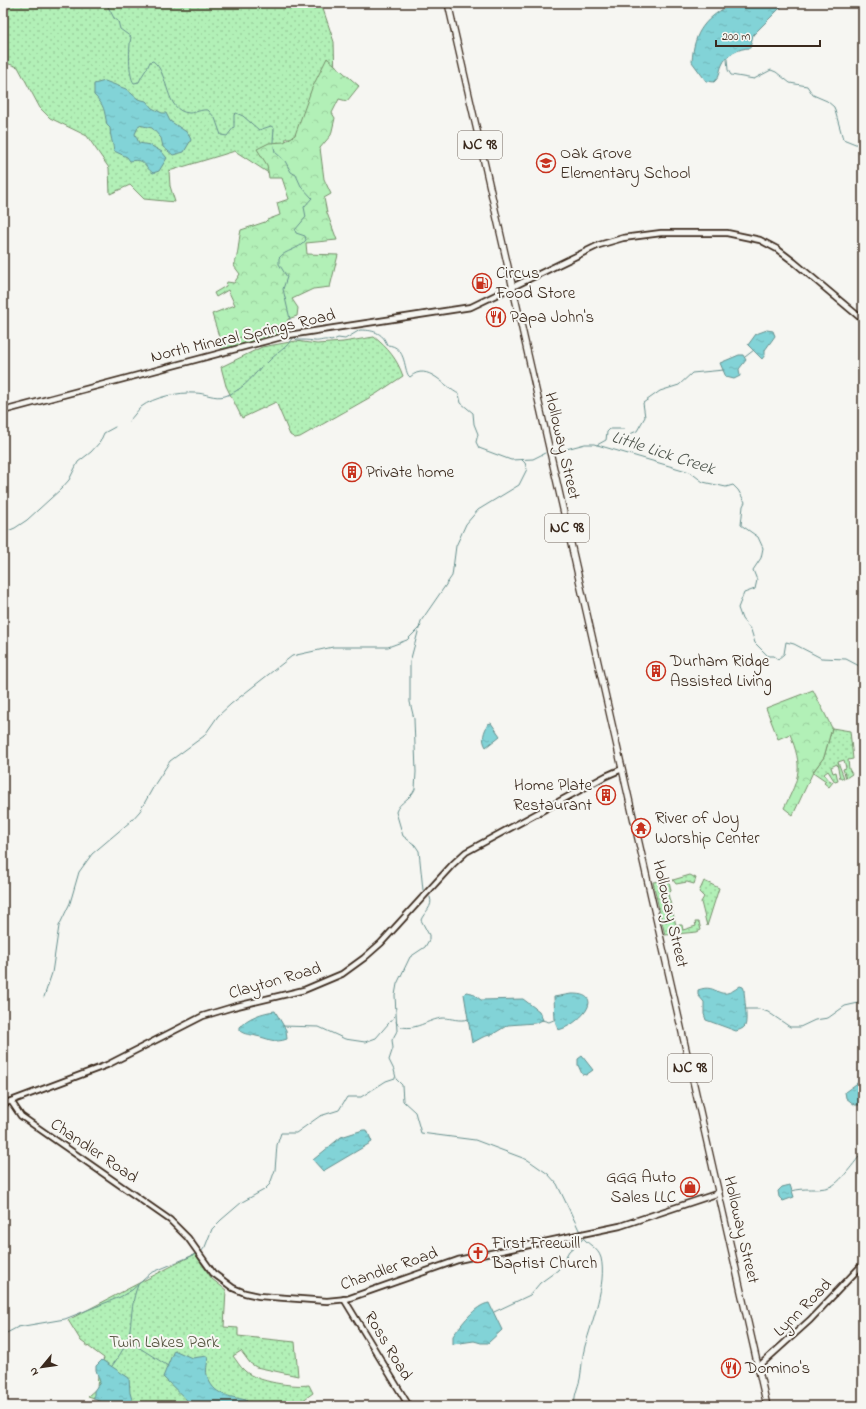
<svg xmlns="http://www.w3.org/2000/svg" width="866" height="1409" font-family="'Indie Flower',sans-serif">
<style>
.grass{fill:url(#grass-dots);stroke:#768d6a}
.forest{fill:url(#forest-crowns);stroke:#768d6a}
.water{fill:url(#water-ripples);stroke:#668f8d}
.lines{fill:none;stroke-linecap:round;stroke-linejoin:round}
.stream{stroke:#668f8d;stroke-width:1}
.secondary-casing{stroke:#3b2a1e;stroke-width:8}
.highway-casing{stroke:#3b2a1e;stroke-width:8}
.secondary{stroke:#f6f6f2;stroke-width:4.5}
.highway{stroke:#f6f6f2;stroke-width:5.5}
.labels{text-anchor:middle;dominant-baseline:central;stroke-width:4;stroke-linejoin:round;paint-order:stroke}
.shield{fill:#f6f6f2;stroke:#73675e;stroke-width:1}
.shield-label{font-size:16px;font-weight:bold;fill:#3b2a1e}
.poi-label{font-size:17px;fill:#3b2a1e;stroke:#f6f6f2;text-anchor:start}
.street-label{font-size:17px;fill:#3b2a1e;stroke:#f6f6f2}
.park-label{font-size:17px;fill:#53523d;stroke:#f6f6f2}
.water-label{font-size:18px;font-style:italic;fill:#4d544c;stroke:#f6f6f2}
</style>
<defs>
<pattern id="grass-dots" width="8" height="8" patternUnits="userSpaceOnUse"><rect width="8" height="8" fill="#b2f0b7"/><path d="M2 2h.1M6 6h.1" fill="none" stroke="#9ace9d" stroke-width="1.8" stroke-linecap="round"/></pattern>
<pattern id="forest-crowns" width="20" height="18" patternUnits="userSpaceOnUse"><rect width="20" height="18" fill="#b2f0b7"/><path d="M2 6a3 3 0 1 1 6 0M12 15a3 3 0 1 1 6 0" fill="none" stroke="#9ace9d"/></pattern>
<pattern id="water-ripples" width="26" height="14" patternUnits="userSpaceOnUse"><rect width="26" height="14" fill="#82d3d7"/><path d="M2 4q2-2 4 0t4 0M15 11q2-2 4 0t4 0" fill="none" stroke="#71b5b8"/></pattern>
</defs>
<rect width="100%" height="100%" fill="#f6f6f2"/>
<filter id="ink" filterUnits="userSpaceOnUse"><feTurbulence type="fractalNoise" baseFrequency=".025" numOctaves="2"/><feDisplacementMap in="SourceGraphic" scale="8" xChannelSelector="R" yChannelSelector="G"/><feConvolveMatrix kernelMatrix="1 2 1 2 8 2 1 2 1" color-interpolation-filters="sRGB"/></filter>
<g filter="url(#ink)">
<g class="grass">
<polygon points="3,3 321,3 334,42 335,77 325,139 286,138 282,175 270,174 235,151 169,171 170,186 175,202 144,199 130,185 110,194 109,168 87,136 50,118 40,108 18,67 3,62"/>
<polygon points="287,327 288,334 222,351 221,343 251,334"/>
<path d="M 374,337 C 388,348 397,359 403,376 L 376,394 L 300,437 L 295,438 L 290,435 L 276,402 L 242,418 L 226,386 L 221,367 L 262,347 L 296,341 L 317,344 L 343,342 Z"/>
<polygon points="832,728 850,731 853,759 848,760 849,769 852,774 846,778 843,769 846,768 844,760 838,762 844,778 840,778 837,764 831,767 833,773 836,772 838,781 835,782 828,771 824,774 829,780 833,782 829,787 824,783 826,781 813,772 824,757"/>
<polygon points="690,875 696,878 694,884 687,882 676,884 673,880"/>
<polygon points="667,880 669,881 671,891 668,894 676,925 682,925 683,930 696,926 695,922 699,922 701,930 697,932 665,935 653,882"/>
<polygon points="704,881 719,888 707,926 701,902 704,897 699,892"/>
<path d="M 195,1254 L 212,1279 L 226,1290 L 224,1327 L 238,1328 L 238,1336 L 295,1342 L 298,1376 L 256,1367 L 250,1363 L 241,1351 L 233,1356 C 237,1361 240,1367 245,1371 C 257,1382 293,1387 309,1385 L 313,1393 L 295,1406 L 106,1406 L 104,1401 L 88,1396 L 97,1388 L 98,1375 L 104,1358 L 81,1341 L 68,1320 Z"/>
</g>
<g class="forest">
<path d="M 327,58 L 359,86 L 347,101 L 339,99 L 332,113 L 335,118 L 331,135 L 320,148 L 324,179 L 331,194 L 324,198 L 327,213 L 337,240 L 306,243 L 307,254 L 338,255 L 330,287 L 313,289 L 292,299 L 298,308 L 297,316 L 288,319 L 287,327 L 251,334 L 221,343 L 212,314 L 235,305 L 228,290 L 216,297 L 214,293 L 226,286 L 227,282 L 234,283 L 240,274 L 234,266 C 239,253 238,243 241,230 L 265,222 L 267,220 L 280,215 L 277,203 L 289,199 L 282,178 L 269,178 L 267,165 L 257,149 L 269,143 L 284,142 L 295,135 L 312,88 Z"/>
<path d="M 813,690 L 832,728 L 824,757 L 813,772 L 793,815 L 784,808 C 800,776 803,768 790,734 L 778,739 L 766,708 Z"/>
</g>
<g class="water">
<path d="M 733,3 L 785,3 L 753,35 L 750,48 C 739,48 726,55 722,65 C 719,72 720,77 714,82 L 706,81 L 692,62 C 694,30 706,18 733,3 Z"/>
<path d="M 105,81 L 126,89 L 138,99 L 146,101 L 152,108 L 162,113 L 166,113 L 170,121 L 188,133 L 191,140 L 184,152 L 173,155 L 163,147 L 161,138 L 152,128 L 139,125 L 135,134 L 139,143 L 150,145 L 162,152 L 167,158 L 159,171 L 153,173 C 143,166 146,158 130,161 L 127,157 L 114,151 C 113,143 110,136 110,128 L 107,125 C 104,110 105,106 94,95 L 94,84 Z"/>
<polygon points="767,330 773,331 775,336 765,350 765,355 762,359 748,345 756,334"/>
<polygon points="739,355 743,355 746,360 739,369 740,376 734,379 726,377 720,363"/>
<path d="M 491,723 L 500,736 L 486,747 C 481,739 484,732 488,724 Z"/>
<path d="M 740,986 L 743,987 L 744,989 C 744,997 748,1020 745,1026 C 743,1029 739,1030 736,1031 L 706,1020 L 704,1014 L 704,1002 L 698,995 L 698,990 C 719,982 717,1004 740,986 Z"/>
<polygon points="466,992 472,993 481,1000 523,999 539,1011 543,1020 535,1023 508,1025 493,1034 483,1037 472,1043 464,994"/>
<path d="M 571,994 C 609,993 578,1026 558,1030 L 555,1020 L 554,997 Z"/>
<path d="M 275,1011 L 286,1030 L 287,1039 C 274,1044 268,1038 256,1036 C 250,1034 245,1035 240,1031 L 240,1027 C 246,1018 264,1012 275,1011 Z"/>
<polygon points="582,1056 593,1070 586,1075 582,1074 578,1065 578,1059"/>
<polygon points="863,1079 863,1105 855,1105 846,1098 845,1092"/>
<polygon points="363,1130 367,1130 372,1142 323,1171 313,1160 341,1137"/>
<polygon points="790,1185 794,1197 783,1201 779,1197 778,1191 782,1187"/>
<path d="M 489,1303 L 502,1330 L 488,1343 L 481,1343 L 474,1341 L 453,1344 L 453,1336 C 461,1325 475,1305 489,1303 Z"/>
<path d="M 174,1350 L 192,1358 L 207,1356 C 209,1362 205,1368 207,1375 C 213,1396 229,1396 246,1400 L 250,1406 L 193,1406 L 163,1377 Z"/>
<polygon points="102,1360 129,1378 130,1393 134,1406 103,1406 101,1402 94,1399 94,1391 100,1382 96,1370 96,1366"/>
</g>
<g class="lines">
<g class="stream">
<path d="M 106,3 L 114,18 L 118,21 L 120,29 L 131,37 C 129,46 128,76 134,83 L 139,82 C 142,74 147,70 150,62 L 153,61 C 170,74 164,111 189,113 C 196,113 201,109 208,110 L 215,118 L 221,135 L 227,136 L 234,127 L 234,115 L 236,113 L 243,116 L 259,130 L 271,126 L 274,128 L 273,142 L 275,152 L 285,161 L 291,172 L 296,175 L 301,186 L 312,198 L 304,207 L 306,217 L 295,230 L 296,233 L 305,236 L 306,240 C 299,250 285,250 279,258 L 279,264 L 287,277 L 283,289 L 290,319 L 289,329 L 291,333"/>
<polyline points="727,59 728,70 731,75 754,79 771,70 776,72 790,83 807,86 813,95 827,101 834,107 843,139 863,147"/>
<path d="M 294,337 L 297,340 C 304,340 308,340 314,341 C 321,342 324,338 331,341 L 338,338 L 345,339 L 360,330 C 372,330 383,332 387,345 C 408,346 403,373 410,377 C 428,361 445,388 459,394 L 461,403 L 473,413 L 474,424 L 478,434 L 476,442 L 479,448 L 511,460 L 533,459 L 545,453"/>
<polyline points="745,357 754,350"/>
<path d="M 267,363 C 276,353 287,348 294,337"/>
<path d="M 129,421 C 133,417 137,411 141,407 C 154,397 179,392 195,393 C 206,393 214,399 225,396 C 241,391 251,379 261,367"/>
<polyline points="597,445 606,440 607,432 610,429 625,429 630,434 637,431 645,417 643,403 660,391 679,385 692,373 724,370"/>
<polyline points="555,452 585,444 594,444 690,472 703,482 726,487 733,485 738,490 745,502 743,506 741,525 758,537 763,548 761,558 753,570 757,580 755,589 744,593 738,608 742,619 751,630 755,643 768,656 774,656 778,659 784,654 786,642 794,644 821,658 846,659 863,668"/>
<polyline points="3,533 15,528 27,520 61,489 69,480 78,462 91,452 100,442 104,433 115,427"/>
<path d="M 423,890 L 419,851 L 415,845 L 403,836 L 396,812 C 399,802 411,799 415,789 L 416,772 L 414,719 L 410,702 L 410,662 L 421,621 L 452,576 L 456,546 L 466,524 L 478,510 L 519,485 L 527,469 L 525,463 L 522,460"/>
<polyline points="44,997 52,973 59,926 70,903 79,872 92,854 131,821 140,811 155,784 170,761 204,736 218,716 231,704 292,656 333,647 388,647 407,640 421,626"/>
<polyline points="745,1009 759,1009 768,1012 790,1027 800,1027 815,1020 828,1018 845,1006 863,1002"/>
<polyline points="542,1020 549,1022 556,1019"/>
<path d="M 396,1022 L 399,1026 C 415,1032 428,1019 443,1018 C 452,1018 459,1022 469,1019"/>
<polyline points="282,1026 319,1027 345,1039 365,1042 376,1038 395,1016"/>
<path d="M 396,1078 L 394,1070 L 389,1060 L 393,1048 L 392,1040 L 397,1031 L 395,995 L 397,984 L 410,957 L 425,947 L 429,940 L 429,935 L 421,920 C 424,912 434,907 430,897"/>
<polyline points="396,1079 402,1085 403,1101 415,1112 421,1133 475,1140 528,1160 548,1174 557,1184 580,1232"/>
<path d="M 792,1191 C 804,1187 817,1191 829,1187 C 840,1184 855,1161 863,1152"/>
<polyline points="201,1252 205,1247 212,1229 221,1220 242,1202 264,1190 270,1184 275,1170 277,1145 281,1133 296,1133 320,1116 339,1110 347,1097 361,1097 386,1081 395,1078"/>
<polyline points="494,1312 530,1295 540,1283 558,1270 569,1251 583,1239"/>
<polyline points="3,1335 18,1327 65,1319 120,1297 132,1290 151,1273 196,1254"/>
<polyline points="129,1338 135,1345 168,1366"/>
<path d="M 112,1366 C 120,1355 128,1343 130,1329 C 132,1314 132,1299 138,1285"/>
<path d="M 575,1406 C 573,1397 578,1388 580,1379 C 582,1368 582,1356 585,1346 C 592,1322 607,1283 601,1258 C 598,1247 587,1245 581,1235"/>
</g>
<g class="secondary-casing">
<g id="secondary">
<polyline points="3,411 289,335 471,307 599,245 623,238 661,233 727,233 760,240 777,249 794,262 863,320"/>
<polyline points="11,1101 21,1116 170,1220 188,1238 213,1273 233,1288 245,1293 259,1296 327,1301 347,1299 458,1260 620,1226 719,1193"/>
<polyline points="3,1104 107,1065 203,1016 233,1007 304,990 342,974 364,958 381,943 453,864 466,852 606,776 622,769"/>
<polyline points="344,1299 409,1406"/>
<polyline points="758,1367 810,1320 863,1264"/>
</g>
</g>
<g class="highway-casing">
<polyline id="highway" points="448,3 767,1406"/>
</g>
<use href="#secondary" class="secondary"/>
<use href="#highway" class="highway"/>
</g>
</g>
<defs>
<g id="school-ring" transform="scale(1)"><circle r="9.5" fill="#f6f6f2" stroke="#c8321e" stroke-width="1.5"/><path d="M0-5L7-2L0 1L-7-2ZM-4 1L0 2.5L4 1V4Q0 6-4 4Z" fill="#c8321e"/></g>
<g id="fuel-ring" transform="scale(1)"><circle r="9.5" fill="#f6f6f2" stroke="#c8321e" stroke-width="1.5"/><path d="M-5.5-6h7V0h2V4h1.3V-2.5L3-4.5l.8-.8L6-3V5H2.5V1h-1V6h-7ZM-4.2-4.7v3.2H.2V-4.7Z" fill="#c8321e"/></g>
<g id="restaurant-ring" transform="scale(1)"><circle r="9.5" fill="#f6f6f2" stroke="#c8321e" stroke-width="1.5"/><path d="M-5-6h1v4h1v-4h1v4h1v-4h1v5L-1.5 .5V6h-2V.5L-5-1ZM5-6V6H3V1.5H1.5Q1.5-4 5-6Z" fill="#c8321e"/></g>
<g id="building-ring" transform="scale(1)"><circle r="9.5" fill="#f6f6f2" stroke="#c8321e" stroke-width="1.5"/><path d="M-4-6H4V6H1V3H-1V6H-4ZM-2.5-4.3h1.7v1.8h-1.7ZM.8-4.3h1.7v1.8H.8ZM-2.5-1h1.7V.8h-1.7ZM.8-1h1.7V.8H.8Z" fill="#c8321e"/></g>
<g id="temple-ring" transform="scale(1)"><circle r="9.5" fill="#f6f6f2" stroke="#c8321e" stroke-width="1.5"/><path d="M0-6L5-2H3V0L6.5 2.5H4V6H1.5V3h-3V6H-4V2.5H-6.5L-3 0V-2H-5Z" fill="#c8321e"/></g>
<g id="shop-ring" transform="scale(1)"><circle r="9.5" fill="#f6f6f2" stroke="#c8321e" stroke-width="1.5"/><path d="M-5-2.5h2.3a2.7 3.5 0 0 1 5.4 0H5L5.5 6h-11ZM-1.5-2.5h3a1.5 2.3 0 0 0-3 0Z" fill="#c8321e"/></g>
<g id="church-ring" transform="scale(1)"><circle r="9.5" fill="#f6f6f2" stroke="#c8321e" stroke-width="1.5"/><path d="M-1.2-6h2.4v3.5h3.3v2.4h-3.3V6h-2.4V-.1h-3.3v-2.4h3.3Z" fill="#c8321e"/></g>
</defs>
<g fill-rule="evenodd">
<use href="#school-ring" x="546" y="163"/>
<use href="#fuel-ring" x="482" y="283"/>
<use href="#restaurant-ring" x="496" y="317"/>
<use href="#building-ring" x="352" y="472"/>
<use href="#building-ring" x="656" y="671"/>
<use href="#building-ring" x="606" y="795"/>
<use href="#temple-ring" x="641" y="828"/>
<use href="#shop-ring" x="690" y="1187"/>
<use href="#church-ring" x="478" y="1253"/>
<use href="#restaurant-ring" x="731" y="1368"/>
</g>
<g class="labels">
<g class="shield">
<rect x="458" y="131" width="44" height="28" rx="3"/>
<rect x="545" y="514" width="44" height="28" rx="3"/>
<rect x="668" y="1054" width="44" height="28" rx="3"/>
</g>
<g class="shield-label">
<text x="480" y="145">NC 98</text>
<text x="567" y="528">NC 98</text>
<text x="690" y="1068">NC 98</text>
</g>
<g class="poi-label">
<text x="560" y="153">Oak Grove<tspan x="560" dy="20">Elementary School</tspan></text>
<text x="496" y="273">Circus<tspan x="496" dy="20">Food Store</tspan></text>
<text x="510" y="317">Papa John's</text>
<text x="366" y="472">Private home</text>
<text x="670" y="661">Durham Ridge<tspan x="670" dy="20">Assisted Living</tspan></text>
<text x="592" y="785" text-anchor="end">Home Plate<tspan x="592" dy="20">Restaurant</tspan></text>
<text x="655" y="818">River of Joy<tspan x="655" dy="20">Worship Center</tspan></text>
<text x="676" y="1177" text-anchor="end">GGG Auto<tspan x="676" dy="20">Sales LLC</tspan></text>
<text x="492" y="1243">First Freewill<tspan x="492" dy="20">Baptist Church</tspan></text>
<text x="745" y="1368">Domino's</text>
</g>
<g class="street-label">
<text transform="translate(243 336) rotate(-13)">North Mineral Springs Road</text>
<text transform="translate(562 446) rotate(77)">Holloway Street</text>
<text transform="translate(670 914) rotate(77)">Holloway Street</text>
<text transform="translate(275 981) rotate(-16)">Clayton Road</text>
<text transform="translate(94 1151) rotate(34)">Chandler Road</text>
<text transform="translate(741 1230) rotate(77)">Holloway Street</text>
<text transform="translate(389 1269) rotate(-19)">Chandler Road</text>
<text transform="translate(803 1308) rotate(-45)">Lynn Road</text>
<text transform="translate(388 1346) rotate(59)">Ross Road</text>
</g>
<g class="park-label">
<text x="164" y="1342">Twin Lakes Park</text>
</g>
<g class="water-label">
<text transform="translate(663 454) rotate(18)">Little Lick Creek</text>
</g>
</g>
<rect width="866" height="1409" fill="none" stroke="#f6f6f2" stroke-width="16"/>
<rect x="8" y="8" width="850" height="1393" fill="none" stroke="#3b2a1e" stroke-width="1.5" filter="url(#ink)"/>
<g transform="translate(42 1367) rotate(241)" stroke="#f6f6f2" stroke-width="3" paint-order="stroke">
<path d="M0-3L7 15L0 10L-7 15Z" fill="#3b2a1e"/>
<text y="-6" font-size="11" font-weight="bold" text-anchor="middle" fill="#3b2a1e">N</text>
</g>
<path d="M716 40v6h104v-6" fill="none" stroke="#3b2a1e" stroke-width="2"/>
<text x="722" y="40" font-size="12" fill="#3b2a1e" stroke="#f6f6f2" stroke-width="3" paint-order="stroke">200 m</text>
</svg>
